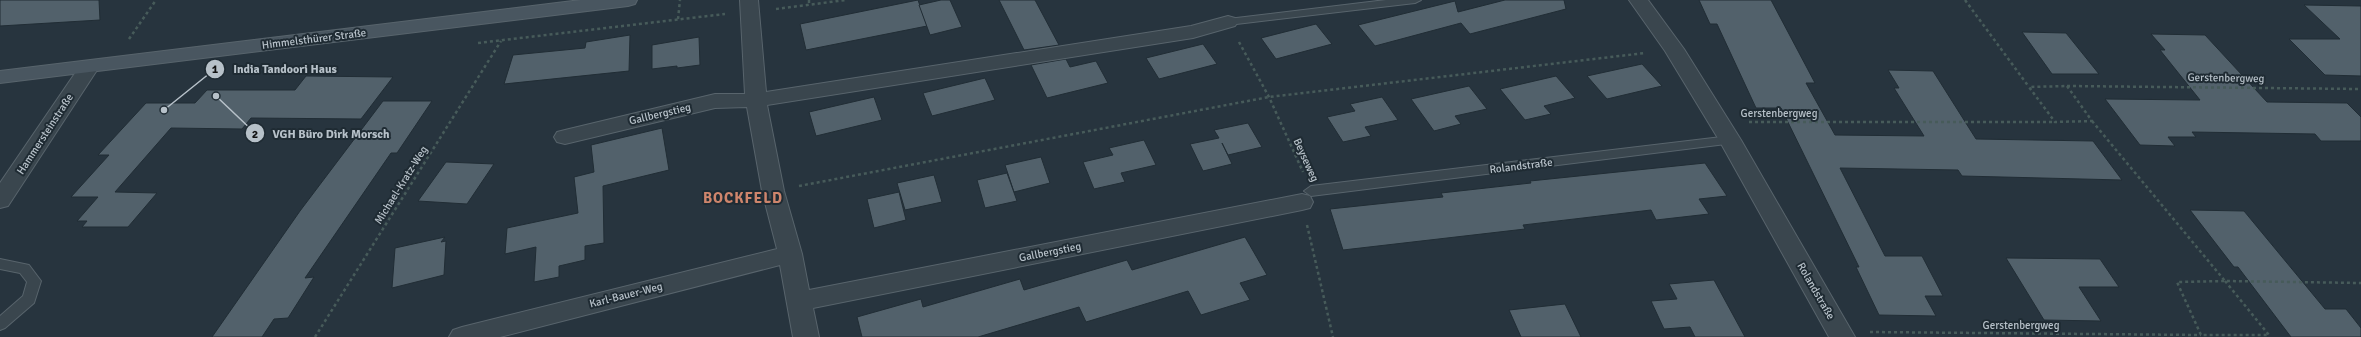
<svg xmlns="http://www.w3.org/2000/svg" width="2361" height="337" font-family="Signika,sans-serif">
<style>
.building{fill:#52616b;stroke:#212d35}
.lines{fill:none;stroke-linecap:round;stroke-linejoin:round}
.lane-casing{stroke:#58646c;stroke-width:2}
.street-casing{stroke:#58646c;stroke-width:2}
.secondary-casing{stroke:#58646c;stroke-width:2}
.path{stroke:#475b5a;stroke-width:2.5;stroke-dasharray:3 3;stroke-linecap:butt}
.lane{fill:#3a464e;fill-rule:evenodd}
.street{fill:#3a464e;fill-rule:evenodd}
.secondary{fill:#495660;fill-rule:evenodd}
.labels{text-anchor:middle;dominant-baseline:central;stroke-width:4;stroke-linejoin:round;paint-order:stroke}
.street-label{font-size:11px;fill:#b7c1c9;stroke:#1f2b33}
.district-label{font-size:15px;font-weight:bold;letter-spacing:1px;fill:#ce856c;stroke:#1f2b33}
.leader{fill:none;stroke:#b7c1c9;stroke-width:1.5}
.callout-dot{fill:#b7c1c9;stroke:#1f2b33;stroke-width:1.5}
.mark-label{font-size:12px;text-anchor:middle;font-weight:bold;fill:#111}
.callout-label{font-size:12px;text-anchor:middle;font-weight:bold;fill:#b7c1c9;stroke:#1f2b33;stroke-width:4;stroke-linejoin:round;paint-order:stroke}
</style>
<rect width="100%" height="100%" fill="#27343e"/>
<g class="building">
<polygon points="0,0 99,0 100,20 0,26"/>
<polygon points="918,0 927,26 806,50 800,24"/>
<polygon points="941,0 950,0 962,27 930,35 919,5"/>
<polygon points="999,0 1035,0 1059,45 1024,50"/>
<polygon points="1505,0 1564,0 1566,9 1470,34 1461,23 1375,46 1358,25 1455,1 1458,12"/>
<polygon points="1699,0 1771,0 1815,83 1806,83 1835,135 1924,136 1894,88 1899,88 1888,70 1933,71 1976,139 2093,141 2122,180 1962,176 1958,170 1840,168 1885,256 1922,256 1943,296 1925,296 1936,316 1879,315 1856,267 1859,267 1781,108 1756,108 1717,24 1710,24"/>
<polygon points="2304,5 2361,6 2361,76 2325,75 2289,39 2340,39"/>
<polygon points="1316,24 1332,44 1276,59 1261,38"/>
<polygon points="2022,32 2066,33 2099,74 2052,74"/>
<polygon points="2151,34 2205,35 2267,102 2347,103 2361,117 2361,141 2321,141 2315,134 2192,132 2196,137 2168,137 2175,146 2140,145 2105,99 2200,100 2160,50 2165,50"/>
<polygon points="630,35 629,71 504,84 513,55 585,48 586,42"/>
<polygon points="699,37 700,65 677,68 677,66 652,69 652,45"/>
<polygon points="1203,44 1217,64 1159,79 1146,58"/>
<polygon points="1066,59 1070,67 1096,61 1108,83 1047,98 1031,65"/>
<polygon points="1642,64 1662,86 1607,99 1587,76"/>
<polygon points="306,76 393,77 361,119 251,118 242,129 171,128 115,192 157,193 128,227 82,227 87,221 77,221 98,197 71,197 109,155 98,155 146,103 195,103 207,90 295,90"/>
<polygon points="1556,76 1575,98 1544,106 1551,114 1525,120 1500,89"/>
<polygon points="985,78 995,100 932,116 923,93"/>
<polygon points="1469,86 1487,109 1455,116 1461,124 1434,131 1411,99"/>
<polygon points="874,97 882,120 816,136 809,112"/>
<polygon points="1382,97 1398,120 1365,127 1371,136 1343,142 1327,117 1355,111 1350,104"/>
<polygon points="383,101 432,101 397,153 391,153 305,278 314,277 288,318 274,319 262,337 212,337 300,211"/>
<polygon points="1248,123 1262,147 1228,155 1222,143 1232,164 1203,171 1190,144 1219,138 1214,130"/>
<polygon points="662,128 669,170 603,186 604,243 585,246 585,260 559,266 559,277 534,282 536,247 505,254 507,228 578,213 574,177 594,172 591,145"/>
<polygon points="1144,140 1156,165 1121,173 1125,182 1094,189 1083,162 1113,155 1109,148"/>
<polygon points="1041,157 1050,183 1014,192 1005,165"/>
<polygon points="446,162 494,164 467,204 418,201"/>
<polygon points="1705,163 1727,196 1699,199 1709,214 1656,220 1651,210 1523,225 1525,229 1343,250 1330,209 1443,197 1441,193 1531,183 1530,181"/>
<polygon points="1007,173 1017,201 985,208 977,180"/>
<polygon points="934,175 942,202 905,210 897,183"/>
<polygon points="899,192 906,220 874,228 867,199"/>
<polygon points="2190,210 2244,211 2325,309 2346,309 2361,328 2361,337 2291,337 2238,267 2234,267"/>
<polygon points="445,237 441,242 446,241 444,275 392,288 395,248"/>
<polygon points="1245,237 1267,275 1240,283 1250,300 1201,315 1188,291 1086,322 1079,307 978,337 862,337 857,317 921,299 923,307 1020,279 1024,290 1127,260 1132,270"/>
<polygon points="2006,258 2100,259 2119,287 2079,287 2101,321 2044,320"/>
<polygon points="1714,280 1745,337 1695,337 1690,327 1664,329 1651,301 1677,299 1669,284"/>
<polygon points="1565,304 1581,337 1521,337 1509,310"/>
</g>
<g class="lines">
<g class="lane-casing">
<g id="lane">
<polygon points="1386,0 1421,0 1415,3 1228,25 1222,22 1228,19"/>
<polygon points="1730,136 1734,137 1736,140 1734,143 1311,196 1304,191 1311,186"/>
<polygon points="0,259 29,265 41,281 34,303 5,328 0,330 0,316 23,296 27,282 20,273 0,269"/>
</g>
</g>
<g class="street-casing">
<g id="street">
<polygon points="740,0 758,0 766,92 1191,26 1228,16 1235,18 1238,22 1235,26 1193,38 767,105 784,191 802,254 809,290 1302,194 1310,196 1313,202 1310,208 1302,210 813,308 819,337 793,337 780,265 500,337 449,337 453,330 462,327 777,249 762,191 747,107 715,108 565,144 557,142 554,137 557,132 565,130 715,94 745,94"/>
<polygon points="1629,0 1648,0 1684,49 1741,140 1855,337 1829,337 1719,140 1665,51"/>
<polygon points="89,61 96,63 99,67 8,206 0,208 0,183 82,63"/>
</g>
</g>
<g class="secondary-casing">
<polygon id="secondary" points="581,0 637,0 635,4 628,6 0,83 0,71"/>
</g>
<g class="path">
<polyline points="809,0 809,5"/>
<polyline points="1965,0 2029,87"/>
<polyline points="776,9 846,0"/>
<polyline points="678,19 680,0"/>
<polyline points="129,39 156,0"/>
<polyline points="1239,42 1269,97 1303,172"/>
<polyline points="478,43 725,14"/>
<polygon points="2067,86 2092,121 2055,122 2029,87"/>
<polyline points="2067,86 2361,89"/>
<polyline points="2092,121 2225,281 2361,283"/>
<polyline points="1749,122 2055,122"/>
<polyline points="799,186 1269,97 1645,53"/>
<polyline points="1307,225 1333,337"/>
<polygon points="2225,281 2269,335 2201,335 2177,282"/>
<polyline points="1870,332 2201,335"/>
<polyline points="315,337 501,41"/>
</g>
<use href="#lane" class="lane"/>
<use href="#street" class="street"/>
<use href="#secondary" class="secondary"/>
</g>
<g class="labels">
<g class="street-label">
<text transform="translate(314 39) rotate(-7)">Himmelsthürer Straße</text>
<text transform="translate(2226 78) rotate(1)">Gerstenbergweg</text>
<text x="1779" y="113">Gerstenbergweg</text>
<text transform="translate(660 114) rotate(-13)">Gallbergstieg</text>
<text transform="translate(45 134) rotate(-57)">Hammersteinstraße</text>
<text transform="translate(1306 160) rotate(66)">Beyseweg</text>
<text transform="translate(1521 166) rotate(-7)">Rolandstraße</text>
<text transform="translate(401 185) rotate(-58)">Michael-Kratz-Weg</text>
<text transform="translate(1050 252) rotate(-11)">Gallbergstieg</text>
<text transform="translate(1816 291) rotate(60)">Rolandstraße</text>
<text transform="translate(626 295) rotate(-14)">Karl-Bauer-Weg</text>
<text x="2021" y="325">Gerstenbergweg</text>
</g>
<g class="district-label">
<text x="743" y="198">BOCKFELD</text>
</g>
</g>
<path class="leader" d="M164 110L215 69M216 96L255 133"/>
<g class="callout-dot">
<circle cx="164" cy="110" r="4"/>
<circle cx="216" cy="96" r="4"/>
<circle cx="215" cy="69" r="10"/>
<circle cx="255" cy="133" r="10"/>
</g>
<g class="mark-label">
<text x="215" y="73">1</text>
<text x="255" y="138">2</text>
</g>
<g class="callout-label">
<text x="285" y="73">India Tandoori Haus</text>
<text x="331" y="138">VGH Büro Dirk Morsch</text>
</g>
</svg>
